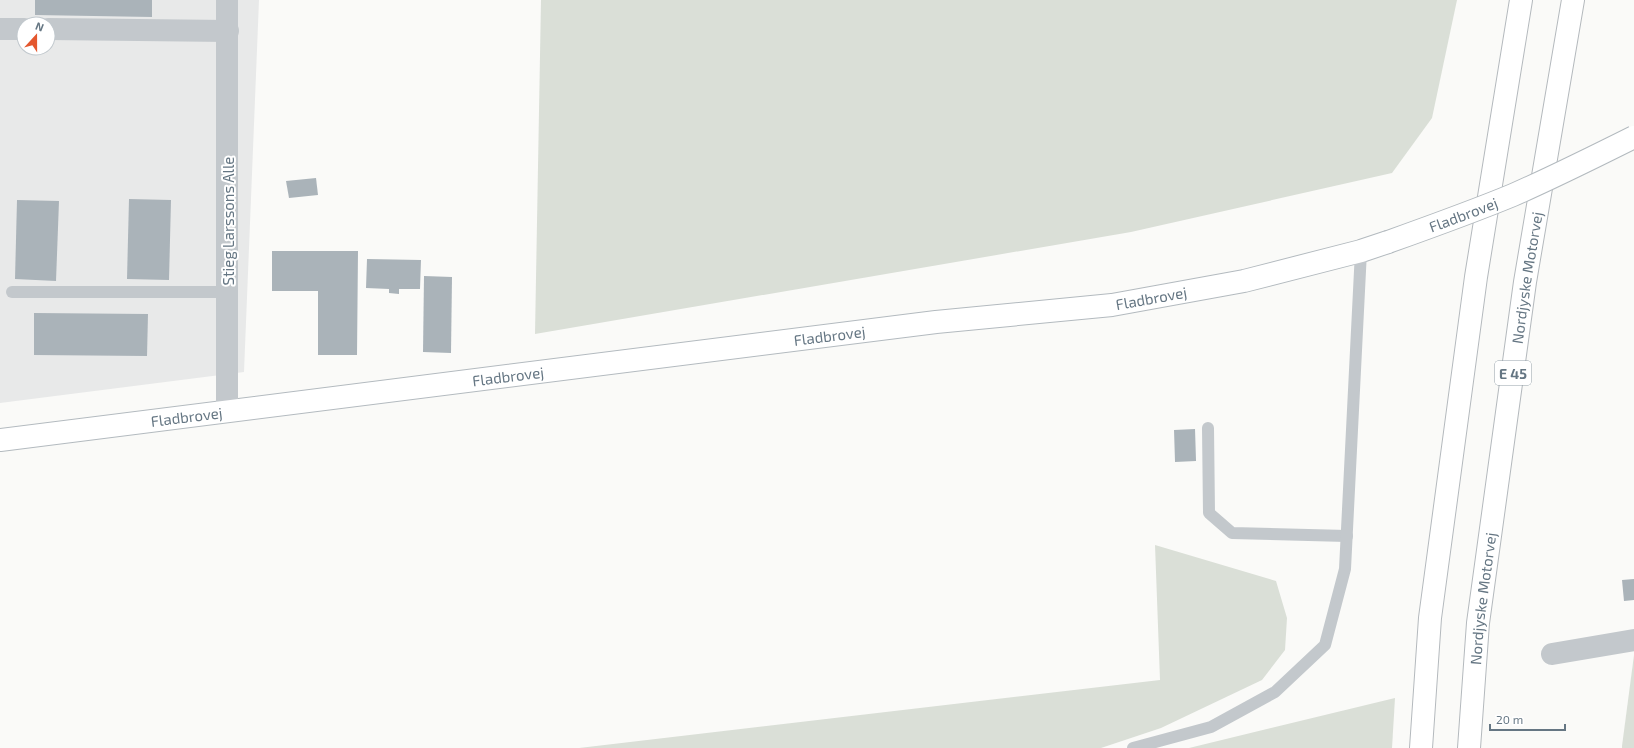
<svg xmlns="http://www.w3.org/2000/svg" width="1634" height="748" font-family="'Exo 2',sans-serif">
<style>
.built{fill:#e8e9e9;fill-rule:evenodd}
.green{fill:#dadfd7}
.building{fill:#aab3b9}
.lines{fill:none;stroke-linecap:round;stroke-linejoin:round}
.secondary-casing{stroke:#b3babf;stroke-width:24}
.motorway-casing{stroke:#b4b9bd;stroke-width:24}
.service{stroke:#c3c8cc;stroke-width:12}
.minor{stroke:#c3c8cc;stroke-width:22}
.secondary{stroke:#fff;stroke-width:22}
.motorway{stroke:#fff;stroke-width:22}
.secondary-bridge-casing{stroke:#b3babf;stroke-width:24;stroke-linecap:butt}
.secondary-bridge{stroke:#fff;stroke-width:22}
.labels{text-anchor:middle;dominant-baseline:central;stroke-width:4;stroke-linejoin:round;paint-order:stroke}
.shield{fill:#fff;stroke:#939fa8;stroke-width:1}
.shield-label{font-size:14px;font-weight:bold;fill:#657683}
.street-label{font-size:15px;fill:#657683;stroke:#fff}
</style>
<rect width="100%" height="100%" fill="#fafaf8"/>
<path class="built" d="M 0,0 L 259,0 L 244,372 L 0,403 ZM 24,24 L 48,24 L 48,48 L 24,48 Z"/>
<g class="green">
<polygon points="541,0 1457,0 1432,118 1392,173 1131,232 535,334"/>
<polygon points="1155,545 1276,581 1287,618 1285,650 1262,680 1161,728 1101,748 579,748 1160,680"/>
<polygon points="1634,655 1634,748 1622,748 1622,746"/>
<polygon points="1395,698 1392,748 1189,748"/>
</g>
<g class="building">
<polygon points="35,0 152,0 152,17 35,15"/>
<polygon points="316,178 318,195 289,198 286,181"/>
<polygon points="129,199 171,200 169,280 127,279"/>
<polygon points="17,200 59,201 56,281 15,279"/>
<polygon points="272,251 358,251 357,355 318,355 318,291 272,291"/>
<polygon points="367,259 421,260 420,289 399,289 399,294 389,293 389,289 366,288"/>
<polygon points="424,276 452,277 451,353 423,352"/>
<polygon points="34,313 148,314 147,356 34,355"/>
<polygon points="1195,429 1196,461 1175,462 1174,430"/>
<polygon points="1634,579 1634,600 1624,601 1622,580"/>
</g>
<g class="lines">
<g class="secondary-casing">
<g id="secondary">
<path id="s1" d="M 0,440 L 936,322 L 1112,305 L 1244,281 L 1361,251 L 1388,242"/>
</g>
</g>
<g class="motorway-casing">
<g id="motorway">
<polyline points="1421,748 1430,618 1476,277 1521,0"/>
<path id="s2" d="M 1469,748 L 1478,623 L 1525,282 L 1573,0"/>
</g>
</g>
<g class="service">
<polyline points="12,292 228,292"/>
<polyline points="1208,428 1209,513 1232,533 1347,536"/>
<polyline points="1133,748 1211,727 1275,692 1325,645 1345,569 1361,251"/>
</g>
<g class="minor">
<polyline points="0,29 24,29"/>
<polyline points="48,29 228,31"/>
<polyline points="227,411 227,0"/>
<polyline points="1552,654 1634,640"/>
</g>
<use href="#secondary" class="secondary"/>
<use href="#motorway" class="motorway"/>
<g class="secondary-bridge-casing">
<g id="secondary-bridge">
<path id="s3" d="M 1388,242 C 1430,227 1472,212 1513,195 C 1554,177 1594,157 1634,137"/>
</g>
</g>
<use href="#secondary-bridge" class="secondary-bridge"/>
</g>
<g class="labels">
<rect class="shield" x="1495" y="361" width="36" height="24" rx="3"/>
<g class="shield-label">
<text x="1513" y="373">E 45</text>
</g>
<g class="street-label">
<text stroke="none"><textPath href="#s3" startOffset="80">Fladbrovej</textPath></text>
<text transform="translate(228 221) rotate(-90)">Stieg Larssons Alle</text>
<text stroke="none"><textPath href="#s2" startOffset="474">Nordjyske Motorvej</textPath></text>
<text stroke="none"><textPath href="#s1" startOffset="1160">Fladbrovej</textPath></text>
<text stroke="none"><textPath href="#s1" startOffset="836">Fladbrovej</textPath></text>
<text stroke="none"><textPath href="#s1" startOffset="512">Fladbrovej</textPath></text>
<text stroke="none"><textPath href="#s1" startOffset="188">Fladbrovej</textPath></text>
<text stroke="none"><textPath href="#s2" startOffset="150">Nordjyske Motorvej</textPath></text>
</g>
</g>
<g transform="translate(36 36) rotate(21)"><circle r="19" fill="#ffffff" stroke="#c1c8cd"/>
<path d="M0-3L7 15L0 10L-7 15Z" fill="#e4572e"/>
<text y="-6" font-size="11" font-weight="bold" text-anchor="middle" fill="#657683">N</text>
</g>
<path d="M1490 724v6h75v-6" fill="none" stroke="#657683" stroke-width="2"/>
<text x="1496" y="724" font-size="12" fill="#657683" stroke="#ffffff" stroke-width="3" paint-order="stroke">20 m</text>
</svg>
